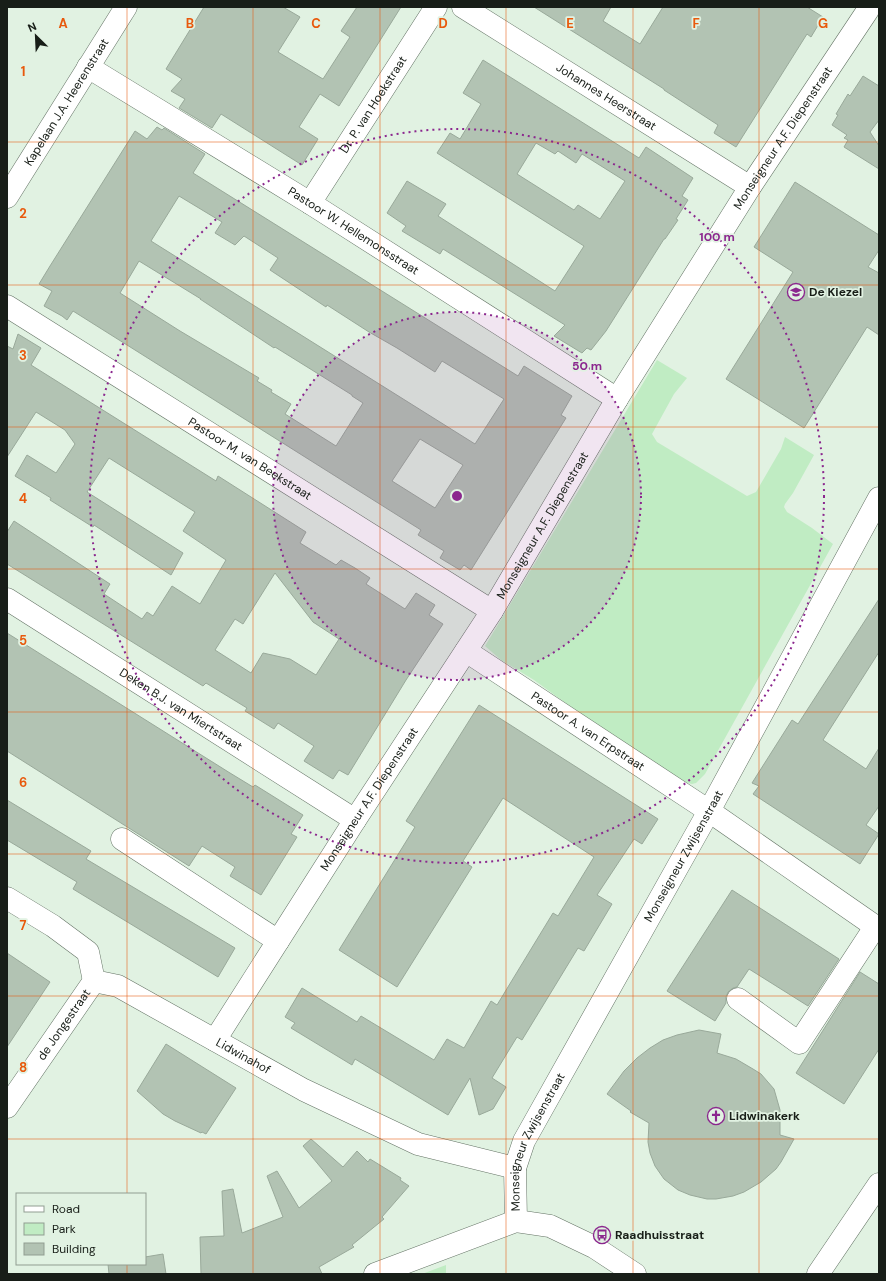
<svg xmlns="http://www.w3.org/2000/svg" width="886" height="1281" font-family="'DM Sans',sans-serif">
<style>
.green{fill:#c0ecc3}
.building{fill:#b2c3b3;stroke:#99a99a;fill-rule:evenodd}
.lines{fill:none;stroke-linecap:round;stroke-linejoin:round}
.minor-casing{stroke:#637264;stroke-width:23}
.minor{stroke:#fff;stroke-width:22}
.grid{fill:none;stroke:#e8590c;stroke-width:1;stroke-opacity:0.55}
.ring{fill:none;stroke:#8b278e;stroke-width:2;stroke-dasharray:2 4}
.labels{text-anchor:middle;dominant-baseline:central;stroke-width:3.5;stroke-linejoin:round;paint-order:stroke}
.street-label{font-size:12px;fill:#181e18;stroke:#e1f2e2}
.poi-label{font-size:12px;font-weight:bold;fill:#181e18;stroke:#e1f2e2;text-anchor:start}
.grid-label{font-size:13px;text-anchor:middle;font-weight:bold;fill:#e8590c;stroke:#e1f2e2;stroke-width:3.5;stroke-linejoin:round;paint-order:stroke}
.centre{fill:#8b278e;stroke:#e1f2e2;stroke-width:2}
.ring-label{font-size:12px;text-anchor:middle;font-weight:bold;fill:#8b278e;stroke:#e1f2e2;stroke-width:3.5;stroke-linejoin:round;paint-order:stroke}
</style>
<rect width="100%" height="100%" fill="#e1f2e2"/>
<g class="green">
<polygon points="657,360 687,378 674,394 652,434 657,442 747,496 756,492 781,449 785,437 814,455 793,493 785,504 784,507 787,512 812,528 833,544 705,774 696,783 692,784 683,782 667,770 571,707 534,680 501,660 485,646"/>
<polygon points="446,1265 446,1274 422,1274"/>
</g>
<g class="building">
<polygon points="204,7 283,7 300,17 278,52 323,79 350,37 341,31 357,7 401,7 339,106 320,94 299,127 318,139 302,165 221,114 212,128 179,108 185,99 171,91 182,79 166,69"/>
<polygon points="534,7 611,7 603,21 640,44 663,7 807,7 823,17 811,37 807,34 736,147 714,133 718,125 664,90 664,89"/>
<path d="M 483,60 L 639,158 L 646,147 L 693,178 L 682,196 L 688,200 L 676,219 L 678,220 L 665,239 L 664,239 L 606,331 L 591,350 L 587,348 L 582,353 L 554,336 L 565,325 L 443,249 L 440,254 L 402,231 L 406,226 L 387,213 L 407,181 L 446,204 L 438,216 L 555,291 L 584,246 L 437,153 L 450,133 L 460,139 L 481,104 L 463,93 ZM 536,143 L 555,154 L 558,151 L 576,163 L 582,154 L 625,181 L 600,219 L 578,205 L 574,210 L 517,174 Z"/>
<polygon points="863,76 879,86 879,120 870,132 879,146 879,169 844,147 848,140 844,138 847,135 832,125 838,115 836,114 848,94 850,96"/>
<path d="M 157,127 L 162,130 L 164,128 L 205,154 L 193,173 L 518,376 L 524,366 L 572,396 L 561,415 L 566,418 L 471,570 L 464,565 L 460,570 L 440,558 L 444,551 L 418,535 L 421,530 L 73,311 L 67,320 L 62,316 L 44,306 L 52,291 L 39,284 L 50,266 L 135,131 L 147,139 ZM 179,196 L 222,222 L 215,233 L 235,245 L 244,236 L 278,258 L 270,270 L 326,307 L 327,305 L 369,332 L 397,348 L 435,372 L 442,361 L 504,399 L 475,444 L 151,241 ZM 139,261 L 201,299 L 200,299 L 274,348 L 275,347 L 312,370 L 352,395 L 352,396 L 363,403 L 336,446 L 285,414 L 291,404 L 271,392 L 272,390 L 257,381 L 259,378 L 180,331 L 120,293 ZM 420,439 L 463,465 L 435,508 L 392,481 Z"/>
<polygon points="795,182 879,235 879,250 868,267 879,273 879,335 867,327 804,428 726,379 793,272 754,247"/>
<path d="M 18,334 L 41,348 L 31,365 L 216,481 L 218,476 L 306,532 L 300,543 L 336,565 L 341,560 L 355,568 L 370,578 L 366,584 L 405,609 L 416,593 L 435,605 L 429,615 L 443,624 L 406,680 L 348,775 L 339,770 L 333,779 L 304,761 L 314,746 L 278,723 L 274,729 L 245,711 L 247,708 L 206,683 L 203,686 L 7,564 L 7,532 L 14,521 L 110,584 L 104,594 L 142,619 L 147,612 L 153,616 L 172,586 L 200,604 L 226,560 L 183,531 L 195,512 L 109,458 L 87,492 L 183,553 L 171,575 L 94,525 L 93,527 L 50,500 L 51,498 L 15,476 L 27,455 L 56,473 L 75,444 L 65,430 L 36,412 L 7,457 L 7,346 L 13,349 ZM 275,573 L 313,622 L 339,639 L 316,675 L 290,659 L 263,653 L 251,673 L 215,650 L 235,619 L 243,624 Z"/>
<polygon points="879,599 879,652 823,740 866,769 879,748 879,806 866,825 879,834 860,864 753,794 759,786 752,783 792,720 798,724"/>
<polygon points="7,633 230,773 253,787 255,785 303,815 291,834 297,837 261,895 230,876 235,867 202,846 189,866 7,751"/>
<polygon points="479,705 658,819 642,844 634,839 597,895 612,904 584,951 578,948 522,1040 517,1037 492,1078 506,1087 493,1109 479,1115 470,1078 448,1115 355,1059 352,1065 291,1028 295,1023 285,1017 302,988 357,1022 361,1016 434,1060 447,1039 464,1048 491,1001 497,1005 553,913 558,916 594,857 503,798 463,861 472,867 397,987 339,950 415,827 406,821"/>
<polygon points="7,800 91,851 86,859 235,948 218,977 73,889 77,882 7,840"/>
<polygon points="732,890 839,959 808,1006 749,969 737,987 733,988 728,992 726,997 726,1003 715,1021 667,991"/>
<polygon points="7,953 50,982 7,1047"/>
<polygon points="860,972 879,984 879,1049 844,1104 796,1073"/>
<polygon points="699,1030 721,1034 717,1053 736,1059 753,1069 761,1074 774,1089 780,1110 780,1135 794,1139 781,1162 776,1169 761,1182 744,1192 733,1196 716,1199 707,1199 690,1195 678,1190 664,1179 655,1166 650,1153 648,1142 649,1123 630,1112 631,1111 607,1094 624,1071 637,1058 650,1048 663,1040 677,1035"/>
<polygon points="166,1044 236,1088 206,1134 202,1132 201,1133 175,1121 163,1114 137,1091"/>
<polygon points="311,1139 343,1167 357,1151 368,1162 370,1159 401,1178 400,1180 409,1186 382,1217 384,1219 352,1245 354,1247 319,1267 322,1274 201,1274 200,1237 224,1236 222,1191 233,1189 242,1233 283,1217 267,1176 277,1171 299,1208 332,1181 303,1146"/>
<polygon points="163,1254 166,1274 109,1274 108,1264 145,1264 145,1257"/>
</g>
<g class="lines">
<g class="minor-casing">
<g id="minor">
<path id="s1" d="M 463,7 L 750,187"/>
<path id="s2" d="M 88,67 L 310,203 L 617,399"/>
<path id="s3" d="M 7,197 L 126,7"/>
<path id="s4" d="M 310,203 L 436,7"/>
<path id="s5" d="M 7,306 L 492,611"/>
<path id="s6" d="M 7,599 L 355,820"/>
<path id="s7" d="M 466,651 L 709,811 L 879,929"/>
<polyline points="122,839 278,941"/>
<path id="s8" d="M 7,898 L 53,926 L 88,952 L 94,981 L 118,986 L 304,1090 L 418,1144 L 515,1168"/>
<polyline points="738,999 799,1043 875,927"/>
<path id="s9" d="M 215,1040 L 355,820 L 492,611 L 617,399 L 750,187 L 868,10"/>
<path id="s10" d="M 7,1107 L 94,981"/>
<path id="s11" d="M 516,1221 L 515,1168 L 524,1141 L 709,811 L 879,498"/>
<polyline points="375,1274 516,1221 550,1226 594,1247 635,1274"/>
<polyline points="818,1274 879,1184"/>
</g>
</g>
<use href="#minor" class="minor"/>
</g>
<path class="grid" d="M 127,7 L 127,1194M 253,7 L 253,1274M 380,7 L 380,1274M 506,7 L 506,1274M 633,7 L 633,1274M 759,7 L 759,1274M 7,142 L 879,142M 7,285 L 879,285M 7,427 L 879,427M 7,569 L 879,569M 7,712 L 879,712M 7,854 L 879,854M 7,996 L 879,996M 7,1139 L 879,1139M 127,1264 L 127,1274"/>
<circle cx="457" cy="496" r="184" fill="#8b278e" fill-opacity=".12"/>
<g class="ring">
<circle cx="457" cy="496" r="184"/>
<circle cx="457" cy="496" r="367"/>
</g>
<defs>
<g id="school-ring" transform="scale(0.9)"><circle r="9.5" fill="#e1f2e2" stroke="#8b278e" stroke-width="1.5"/><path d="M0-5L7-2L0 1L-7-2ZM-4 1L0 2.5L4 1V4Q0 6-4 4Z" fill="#8b278e"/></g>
<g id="church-ring" transform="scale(0.9)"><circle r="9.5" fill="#e1f2e2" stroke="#8b278e" stroke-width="1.5"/><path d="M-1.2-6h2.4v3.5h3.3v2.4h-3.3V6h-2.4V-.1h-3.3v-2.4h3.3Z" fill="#8b278e"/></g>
<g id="bus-ring" transform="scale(0.9)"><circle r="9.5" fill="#e1f2e2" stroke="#8b278e" stroke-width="1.5"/><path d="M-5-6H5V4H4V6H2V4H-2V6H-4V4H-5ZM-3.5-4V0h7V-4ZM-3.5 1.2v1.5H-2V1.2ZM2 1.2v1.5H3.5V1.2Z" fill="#8b278e"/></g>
</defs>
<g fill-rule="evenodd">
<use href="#school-ring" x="796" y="292"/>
<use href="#church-ring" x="716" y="1116"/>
<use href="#bus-ring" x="602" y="1235"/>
</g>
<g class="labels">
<g class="street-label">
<text stroke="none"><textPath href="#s1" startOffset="169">Johannes Heerstraat</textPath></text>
<text stroke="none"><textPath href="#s3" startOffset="112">Kapelaan J.A. Heerenstraat</textPath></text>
<text stroke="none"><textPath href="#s4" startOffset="117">Dr. P. van Hoekstraat</textPath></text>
<text stroke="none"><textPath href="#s9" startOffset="1066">Monseigneur A.F. Diepenstraat</textPath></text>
<text stroke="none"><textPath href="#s2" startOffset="312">Pastoor W. Hellemonsstraat</textPath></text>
<text stroke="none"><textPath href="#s5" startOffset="287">Pastoor M. van Beekstraat</textPath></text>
<text stroke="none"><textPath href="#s9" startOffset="610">Monseigneur A.F. Diepenstraat</textPath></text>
<text stroke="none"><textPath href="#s6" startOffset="206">Deken B.J. van Miertstraat</textPath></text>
<text stroke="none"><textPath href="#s7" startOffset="146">Pastoor A. van Erpstraat</textPath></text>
<text stroke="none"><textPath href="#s9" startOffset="286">Monseigneur A.F. Diepenstraat</textPath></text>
<text stroke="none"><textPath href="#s11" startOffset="408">Monseigneur Zwijsenstraat</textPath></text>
<text stroke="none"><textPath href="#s10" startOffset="100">de Jongestraat</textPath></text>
<text stroke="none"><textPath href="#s8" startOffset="295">Lidwinahof</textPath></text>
<text stroke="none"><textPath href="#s11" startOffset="84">Monseigneur Zwijsenstraat</textPath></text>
</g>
<g class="poi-label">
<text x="809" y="292">De Kiezel</text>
<text x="729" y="1116">Lidwinakerk</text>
<text x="615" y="1235">Raadhuisstraat</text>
</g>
</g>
<g class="grid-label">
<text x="63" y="28">A</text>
<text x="190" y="28">B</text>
<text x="316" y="28">C</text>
<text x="443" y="28">D</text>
<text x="570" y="28">E</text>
<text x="696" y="28">F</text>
<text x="823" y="28">G</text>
<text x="23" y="76">1</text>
<text x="23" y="218">2</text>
<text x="23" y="360">3</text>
<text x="23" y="503">4</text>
<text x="23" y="645">5</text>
<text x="23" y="787">6</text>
<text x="23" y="930">7</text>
<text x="23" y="1072">8</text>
</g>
<circle cx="457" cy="496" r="6" class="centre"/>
<g class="ring-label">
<text x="717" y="241">100 m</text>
<text x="587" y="370">50 m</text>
</g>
<rect width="886" height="1281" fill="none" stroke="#181e18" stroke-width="16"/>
<rect x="16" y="1193" width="130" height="72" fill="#e1f2e2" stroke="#919d91"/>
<rect x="24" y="1206" width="20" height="6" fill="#ffffff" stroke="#919d91"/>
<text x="52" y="1213" font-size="12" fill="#181e18">Road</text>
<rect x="24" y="1223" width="20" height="12" fill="#c0ecc3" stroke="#919d91"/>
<text x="52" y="1233" font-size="12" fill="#181e18">Park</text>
<rect x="24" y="1243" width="20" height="12" fill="#b2c3b3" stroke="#919d91"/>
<text x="52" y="1253" font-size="12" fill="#181e18">Building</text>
<g transform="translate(36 36) rotate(336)" stroke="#e1f2e2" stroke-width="3" paint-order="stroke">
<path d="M0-3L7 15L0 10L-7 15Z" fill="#181e18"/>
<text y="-6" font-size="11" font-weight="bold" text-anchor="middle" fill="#181e18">N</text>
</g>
</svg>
